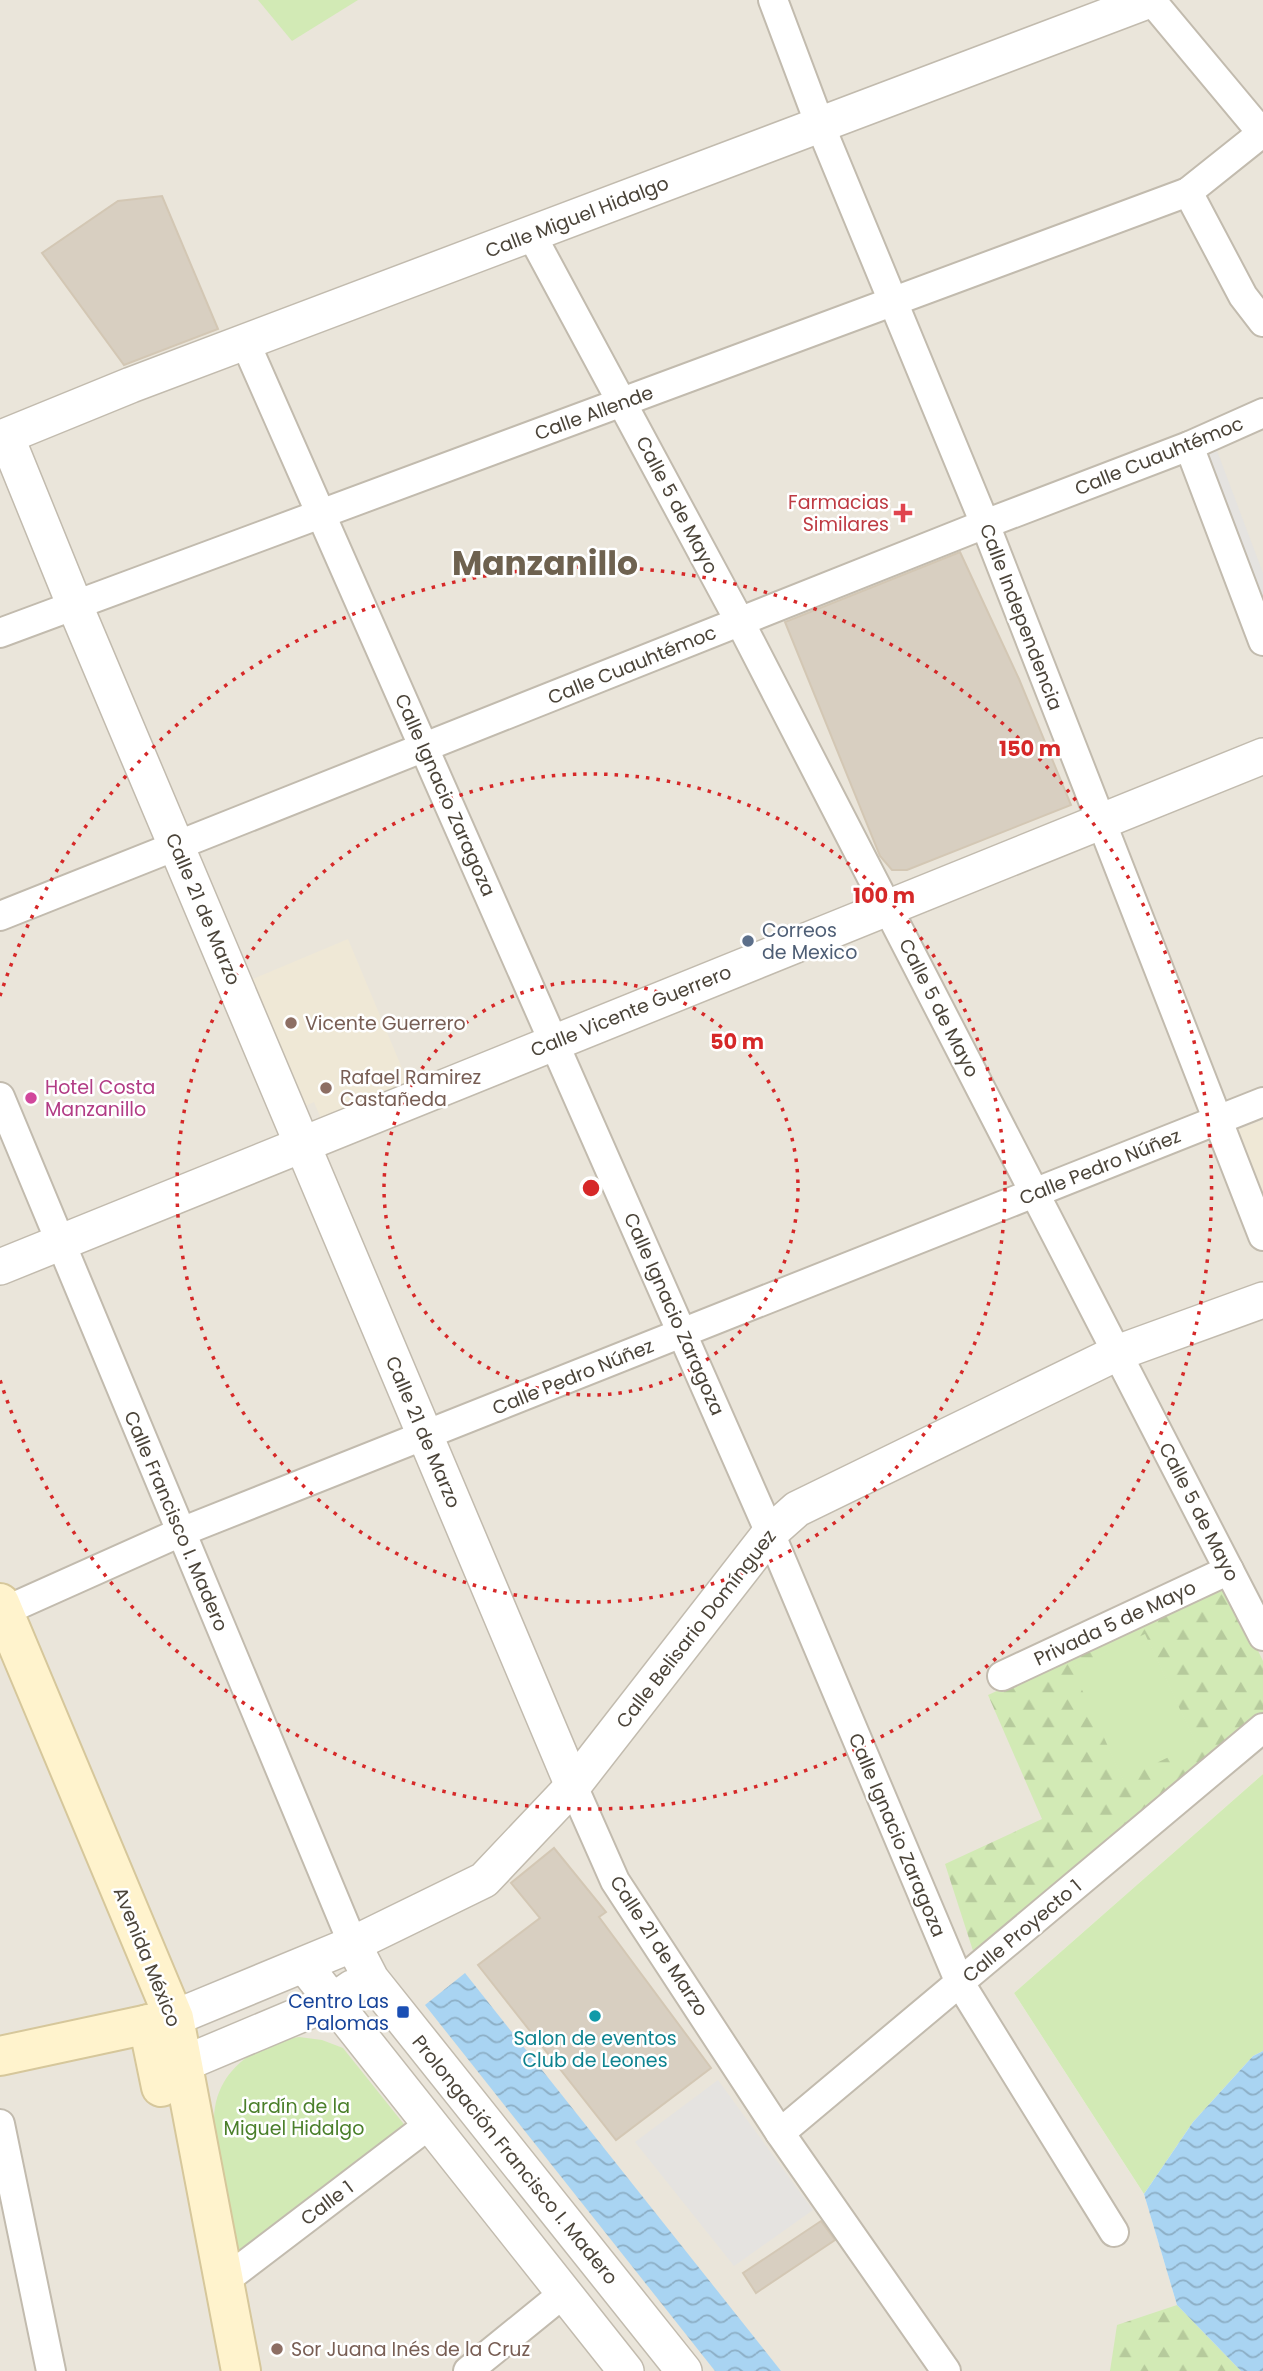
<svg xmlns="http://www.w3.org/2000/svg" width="1263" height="2371" font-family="Poppins,sans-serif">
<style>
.residential{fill:#eae5da}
.education{fill:#efe8d6}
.green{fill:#d2eab5}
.forest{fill:url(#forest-firs);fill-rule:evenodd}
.parking{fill:#e5e3e0}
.water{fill:url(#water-waves)}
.building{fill:#d8cfc1;stroke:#d3c7b4;stroke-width:2}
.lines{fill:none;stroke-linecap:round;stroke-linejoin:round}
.minor-casing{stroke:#c2bbae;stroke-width:32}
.tertiary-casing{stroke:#c2bbae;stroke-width:38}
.secondary-casing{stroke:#d6c79b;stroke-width:42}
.minor{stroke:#fff;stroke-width:28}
.tertiary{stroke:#fff;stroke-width:35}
.secondary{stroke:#fff3cd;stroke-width:38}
.ring{fill:none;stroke:#d62828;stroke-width:3.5;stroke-dasharray:3.5 7}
.health-dot{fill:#e0444e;stroke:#fff;stroke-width:2.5}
.service-dot{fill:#5c6f8a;stroke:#fff;stroke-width:2.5}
.education-dot{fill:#8d6e63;stroke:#fff;stroke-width:2.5}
.hotel-dot{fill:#d1479c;stroke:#fff;stroke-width:2.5}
.transit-dot{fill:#1a4fb4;stroke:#fff;stroke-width:2.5}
.culture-dot{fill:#0f9aa8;stroke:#fff;stroke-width:2.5}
.labels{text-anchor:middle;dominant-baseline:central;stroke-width:5;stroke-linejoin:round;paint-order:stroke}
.street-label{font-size:19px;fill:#4b4439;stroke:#fff}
.health-label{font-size:19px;fill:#be3a42;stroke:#fff;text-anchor:end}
.service-label{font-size:19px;fill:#4e5e75;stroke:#fff;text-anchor:start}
.education-label{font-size:19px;fill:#785e54;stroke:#fff;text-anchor:start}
.hotel-label{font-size:19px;fill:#b23c85;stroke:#fff;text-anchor:start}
.transit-label{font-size:19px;fill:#164399;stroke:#fff;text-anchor:end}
.culture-label{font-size:19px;fill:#0d838f;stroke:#fff}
.park-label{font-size:19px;fill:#4a7f2a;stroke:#fff}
.town-label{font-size:33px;font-weight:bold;fill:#6e6250;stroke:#fff}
.centre{fill:#d62828;stroke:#fff;stroke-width:3.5}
.ring-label{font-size:21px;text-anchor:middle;font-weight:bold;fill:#d62828;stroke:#fff;stroke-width:5;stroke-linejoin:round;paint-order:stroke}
</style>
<defs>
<pattern id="forest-firs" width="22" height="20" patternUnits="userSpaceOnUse" patternTransform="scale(1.75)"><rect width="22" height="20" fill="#d2eab5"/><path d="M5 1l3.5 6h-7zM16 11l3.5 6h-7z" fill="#b6ca9c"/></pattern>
<pattern id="water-waves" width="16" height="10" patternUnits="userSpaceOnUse" patternTransform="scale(1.75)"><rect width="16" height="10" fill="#a9d4f2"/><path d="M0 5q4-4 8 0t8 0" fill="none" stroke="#8caec5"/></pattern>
</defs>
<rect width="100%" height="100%" fill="#f6f3ec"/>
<polygon class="residential" points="0,0 1263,0 1263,1774 1014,1993 1144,2194 1177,2305 1241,2371 0,2371"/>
<g class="education">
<polygon points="348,939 409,1085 322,1121 314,1102 301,1108 248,981"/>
<polygon points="1263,1120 1263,1208 1234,1131"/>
</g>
<g class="green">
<polygon points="258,0 358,0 292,41"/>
<polygon points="1145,1633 1197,1745 1123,1780 1071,1668"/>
<polygon points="1263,1774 1263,2051 1253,2056 1193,2122 1144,2194 1014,1993"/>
<path d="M 299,2037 L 322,2040 L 343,2048 L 407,2128 L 236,2256 C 232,2231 227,2207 223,2182 C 219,2161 213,2140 214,2119 C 215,2070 256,2044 299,2037 Z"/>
</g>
<g class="forest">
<path d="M 1226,1585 L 1263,1661 L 1263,1726 L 975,1957 L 945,1864 L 1042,1819 L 988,1695 ZM 1145,1634 L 1196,1744 L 1123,1779 L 1072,1668 Z"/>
<polygon points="1177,2305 1241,2371 1110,2371 1117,2325"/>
</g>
<g class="parking">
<polygon points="1216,448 1263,573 1263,622 1199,454"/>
<polygon points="718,2080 813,2210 734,2266 635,2142"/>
</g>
<g class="water">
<polygon points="465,1973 781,2371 715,2371 425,2005"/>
<polygon points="1263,2051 1263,2371 1241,2371 1177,2305 1144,2194 1193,2122 1253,2056"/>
</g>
<g class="building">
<polygon points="162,196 218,329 124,365 42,253 118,201"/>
<polygon points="960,552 1019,679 1071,805 907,870 892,870 880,856 785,622"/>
<polygon points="554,1848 606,1912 599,1917 711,2068 616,2140 478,1965 540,1918 511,1883"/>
<polygon points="821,2221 835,2240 756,2293 743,2273"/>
</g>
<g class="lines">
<g class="minor-casing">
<g id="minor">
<polyline points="773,0 820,125 985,524 1263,1236"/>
<polyline points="1188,192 1243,296 1263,322"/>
<polyline points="531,234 740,622 1263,1636"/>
<polyline points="245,342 770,1533 960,1983 1114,2232"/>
<polyline points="1189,446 1263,641"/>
<polyline points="0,633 1188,192 1262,133 1151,0"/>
<polyline points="0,916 985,524 1189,446 1263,413"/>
<polyline points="0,1097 353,1944"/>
<polyline points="0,1613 181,1532 1263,1102"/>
<polyline points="1002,1676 1229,1570"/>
<polyline points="573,1786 615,1881 780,2133 946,2371"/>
<polyline points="0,2124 51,2371"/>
<polyline points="780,2133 1263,1728"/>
<polyline points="224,2281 430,2124"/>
<polyline points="468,2371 564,2293"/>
</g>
</g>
<g class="tertiary-casing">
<g id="tertiary">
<polyline points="0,1267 1263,756"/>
<polyline points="573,1786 75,606 6,436 131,385 1150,0"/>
<polyline points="353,1944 371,1979 684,2371"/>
<polyline points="304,1965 626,2371"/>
<polyline points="174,2018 353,1944 484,1880 573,1786 770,1533 797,1509 1117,1353 1263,1300"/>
<polyline points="183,2064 333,2001 352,1988"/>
</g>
</g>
<g class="secondary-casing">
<g id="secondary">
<polyline points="0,1603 174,2018 241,2371"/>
<polyline points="148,2024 161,2087"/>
<polyline points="0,2056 172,2019"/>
</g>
</g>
<use href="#minor" class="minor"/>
<use href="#tertiary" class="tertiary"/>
<use href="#secondary" class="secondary"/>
</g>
<g class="ring">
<circle cx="591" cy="1188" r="207"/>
<circle cx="591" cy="1188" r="414"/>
<path d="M0 996A621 621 0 1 1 0 1380"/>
</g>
<path class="health-dot" d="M899.5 502.5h7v7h7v7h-7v7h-7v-7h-7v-7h7z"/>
<circle class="service-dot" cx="748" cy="941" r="7"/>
<g class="education-dot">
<circle cx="291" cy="1023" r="7"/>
<circle cx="326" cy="1088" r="7"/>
<circle cx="277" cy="2349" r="7"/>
</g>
<circle class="hotel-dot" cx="31" cy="1098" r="7"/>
<rect class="transit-dot" x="396" y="2005" width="14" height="14" rx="3.5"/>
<circle class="culture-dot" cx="595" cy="2016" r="7"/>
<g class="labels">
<g class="street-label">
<text transform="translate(577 217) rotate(-21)">Calle Miguel Hidalgo</text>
<text transform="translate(594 413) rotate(-20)">Calle Allende</text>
<text transform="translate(1159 456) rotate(-22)">Calle Cuauhtémoc</text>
<text transform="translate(677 505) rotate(62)">Calle 5 de Mayo</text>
<text transform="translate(1021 617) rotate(69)">Calle Independencia</text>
<text transform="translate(632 665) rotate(-22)">Calle Cuauhtémoc</text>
<text transform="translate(445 795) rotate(66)">Calle Ignacio Zaragoza</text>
<text transform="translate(203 909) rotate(67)">Calle 21 de Marzo</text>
<text transform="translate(939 1008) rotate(63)">Calle 5 de Mayo</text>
<text transform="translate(631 1011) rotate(-22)">Calle Vicente Guerrero</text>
<text transform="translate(1100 1167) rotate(-22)">Calle Pedro Núñez</text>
<text transform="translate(674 1314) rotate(66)">Calle Ignacio Zaragoza</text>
<text transform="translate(573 1377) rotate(-22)">Calle Pedro Núñez</text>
<text transform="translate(423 1432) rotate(67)">Calle 21 de Marzo</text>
<text transform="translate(1199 1512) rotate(63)">Calle 5 de Mayo</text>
<text transform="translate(176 1521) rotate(67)">Calle Francisco I. Madero</text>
<text transform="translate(1115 1623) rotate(-25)">Privada 5 de Mayo</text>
<text transform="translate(696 1629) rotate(-52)">Calle Belisario Domínguez</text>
<text transform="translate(897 1835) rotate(67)">Calle Ignacio Zaragoza</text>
<text transform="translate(1022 1931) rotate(-40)">Calle Proyecto 1</text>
<text transform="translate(659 1946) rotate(57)">Calle 21 de Marzo</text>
<text transform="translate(147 1957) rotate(68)">Avenida México</text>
<text transform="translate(515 2160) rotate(51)">Prolongación Francisco I. Madero</text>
<text transform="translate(327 2203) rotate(-37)">Calle 1</text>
</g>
<g class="health-label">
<text x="889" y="502">Farmacias<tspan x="889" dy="22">Similares</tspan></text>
</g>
<g class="service-label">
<text x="762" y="930">Correos<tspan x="762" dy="22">de Mexico</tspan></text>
</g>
<g class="education-label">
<text x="305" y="1023">Vicente Guerrero</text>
<text x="340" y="1077">Rafael Ramirez<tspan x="340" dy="22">Castañeda</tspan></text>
<text x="291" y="2349">Sor Juana Inés de la Cruz</text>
</g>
<g class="hotel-label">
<text x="45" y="1087">Hotel Costa<tspan x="45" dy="22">Manzanillo</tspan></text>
</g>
<g class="transit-label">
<text x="389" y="2001">Centro Las<tspan x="389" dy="22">Palomas</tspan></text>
</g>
<g class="culture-label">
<text x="595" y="2038">Salon de eventos<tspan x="595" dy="22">Club de Leones</tspan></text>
</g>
<g class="park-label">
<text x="294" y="2106">Jardín de la<tspan x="294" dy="22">Miguel Hidalgo</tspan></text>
</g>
<g class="town-label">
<text x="545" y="563">Manzanillo</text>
</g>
</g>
<circle cx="591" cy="1188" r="10" class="centre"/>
<g class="ring-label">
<text x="1030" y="756">150 m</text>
<text x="884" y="903">100 m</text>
<text x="737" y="1049">50 m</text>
</g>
</svg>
